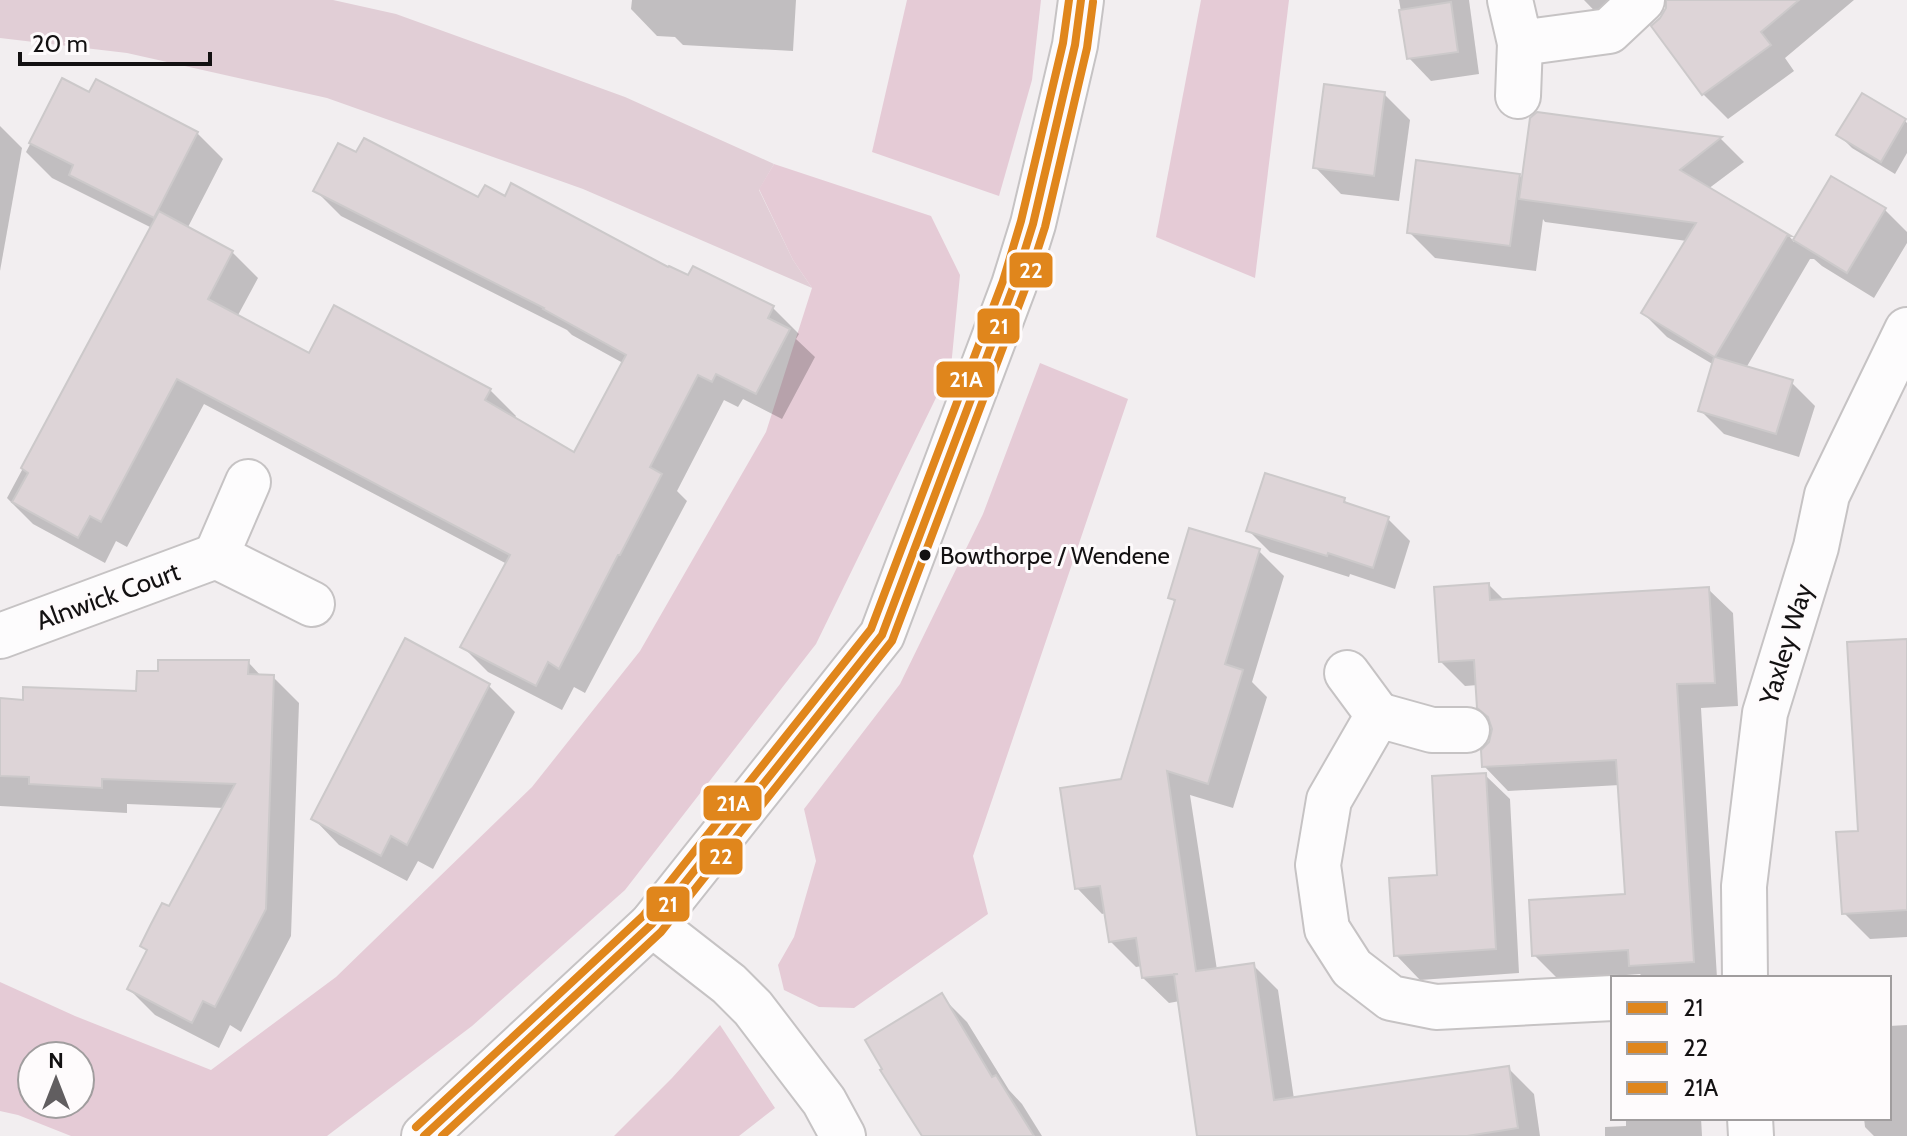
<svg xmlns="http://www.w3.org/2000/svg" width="1907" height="1136" font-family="Cabin,sans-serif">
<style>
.green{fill:#e1ced6}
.forest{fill:#e5cbd6;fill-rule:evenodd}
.shadow{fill:#0003}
.building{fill:#ddd4d7;stroke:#ccc9ca;stroke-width:2}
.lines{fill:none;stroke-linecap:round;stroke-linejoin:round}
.street-casing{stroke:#c6c3c4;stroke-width:48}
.street{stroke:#fdfcfd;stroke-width:44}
.bus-1-casing{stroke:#fefbfc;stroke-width:14}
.bus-2-casing{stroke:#fefbfc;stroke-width:14}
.bus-3-casing{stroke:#fefbfc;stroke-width:14}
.bus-1{stroke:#e0861c;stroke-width:8}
.bus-2{stroke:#e0861c;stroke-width:8}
.bus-3{stroke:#e0861c;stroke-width:8}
.bus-dot{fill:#131112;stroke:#fefbfc;stroke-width:3}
.labels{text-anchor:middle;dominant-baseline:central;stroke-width:6;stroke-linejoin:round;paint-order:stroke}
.bus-label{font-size:24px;fill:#131112;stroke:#fefbfc;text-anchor:start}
.street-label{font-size:26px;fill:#131112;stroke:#fefbfc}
.line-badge{stroke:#fefbfc;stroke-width:3}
.badge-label{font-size:22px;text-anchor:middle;font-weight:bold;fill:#fff}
</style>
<rect width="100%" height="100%" fill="#f2eef0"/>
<polygon class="green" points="0,0 333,0 396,14 625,97 774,164 759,190 793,260 812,288 583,189 327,98 127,53 0,38"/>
<g class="forest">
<polygon points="907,0 1041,0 1032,80 999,196 872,152"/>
<polygon points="1201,0 1289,0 1255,278 1156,237"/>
<path d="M 774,164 L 931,216 L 960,275 L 951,367 L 816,644 L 625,890 L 472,1026 L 327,1136 L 71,1136 L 18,1115 L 0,1111 L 0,982 L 75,1016 L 211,1070 L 336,977 L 532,787 L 640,651 L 766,432 L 812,288 L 793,260 L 759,189 ZM 80,1056 L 80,1104 L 32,1104 L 32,1056 Z"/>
<polygon points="1040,363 1128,399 973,856 988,914 854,1008 819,1007 784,990 778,965 794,937 816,861 804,809 900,684 983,514"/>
<polygon points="720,1025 775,1108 739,1136 614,1136 672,1078"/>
</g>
<g class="shadow">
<polygon points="632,0 796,0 793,51 683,45 675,37 657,36 631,9"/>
<polygon points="1399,0 1469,0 1479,74 1431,81 1409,58"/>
<polygon points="1584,0 1854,0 1785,58 1794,71 1728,119 1703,94 1661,19 1668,7 1668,0 1662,0 1613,30"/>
<polygon points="63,81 90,94 197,133 223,159 187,229 232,252 258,278 237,317 309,356 490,390 516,416 514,419 574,455 623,363 572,335 567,330 341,216 315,190 479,200 773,308 799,334 796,339 815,357 782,419 743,399 738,407 724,400 677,491 687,501 585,693 574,687 562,710 488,672 462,646 507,564 204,404 127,547 116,541 105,563 33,524 7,498 152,228 52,178 26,152"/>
<polygon points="1384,94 1410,120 1399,201 1341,194 1315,167"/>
<polygon points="1538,114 1721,139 1744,162 1708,189 1790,237 1794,242 1832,178 1885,210 1907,232 1907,243 1874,298 1822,266 1814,259 1810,259 1746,368 1791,382 1815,406 1799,457 1724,434 1700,410 1714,365 1667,337 1643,313 1687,241 1545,222 1543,219 1536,271 1435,258 1409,232 1519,175 1524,181"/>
<polygon points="1905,121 1907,123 1907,153 1895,174 1852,148 1839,135"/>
<polygon points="0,126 22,148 0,271"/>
<polygon points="1344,500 1351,507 1388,519 1410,541 1395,589 1350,574 1349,577 1270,552 1248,530"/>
<polygon points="1259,551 1284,576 1252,682 1267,697 1233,808 1190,795 1217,970 1253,965 1278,990 1294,1099 1509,1069 1534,1094 1540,1136 1199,1136 1180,1001 1169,1003 1143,978 1142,966 1136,967 1110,941 1106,913 1102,914 1077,888 1122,780 1176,603 1170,597"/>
<polygon points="1489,585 1505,601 1708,589 1733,613 1738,706 1701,708 1717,978 1644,978 1640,974 1559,980 1534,955 1627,895 1620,785 1508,791 1484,766 1494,729 1478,685 1465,686 1441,662"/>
<polygon points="1907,659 1907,937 1870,939 1844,913 1860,833"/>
<polygon points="248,662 262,677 273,677 299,703 291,936 241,1032 230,1025 219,1048 155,1015 129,989 148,952 142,945 169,909 224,808 127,804 127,813 0,806 0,716 25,702 138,693"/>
<polygon points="489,686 515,712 433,869 418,861 407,881 339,845 313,818"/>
<polygon points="1485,775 1510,799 1519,973 1420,980 1396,955 1439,877"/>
<polygon points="941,996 967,1022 1009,1090 1022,1104 1042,1136 929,1136"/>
<polygon points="1907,1025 1907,1136 1874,1136 1865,1127 1864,1118 1889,1118 1889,1026"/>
<polygon points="1626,1118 1701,1118 1702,1136 1605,1136 1605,1127 1626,1126"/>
</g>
<g class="building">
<polygon points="1666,0 1799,0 1761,32 1771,45 1702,95 1651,26 1660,18 1666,8"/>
<polygon points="1451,2 1458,52 1407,59 1399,10"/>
<polygon points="62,78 89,92 96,79 198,132 154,218 69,175 73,165 29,143"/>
<polygon points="1324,84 1385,92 1374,176 1313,168"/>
<polygon points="1862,93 1906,119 1881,162 1836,135"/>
<polygon points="1537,112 1722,137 1680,170 1791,236 1787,236 1715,357 1793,380 1776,434 1698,411 1714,357 1641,313 1696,223 1519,199 1530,118"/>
<polygon points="364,138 478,197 485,185 505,196 511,183 668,267 669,266 688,275 693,266 774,306 768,318 790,329 756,394 716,374 712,382 698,375 650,467 662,474 620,555 618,555 559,669 548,662 536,686 460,647 510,555 177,379 101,522 90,516 78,538 12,502 28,473 21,468 159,211 233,251 208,299 309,353 334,305 491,389 485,400 574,452 626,355 543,309 544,308 313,191 338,143 356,152"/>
<polygon points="1416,160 1520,174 1510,246 1407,233"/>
<polygon points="1831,176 1886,208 1847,273 1793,240"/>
<polygon points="1265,473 1345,498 1344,502 1389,517 1373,568 1328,553 1327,556 1246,531"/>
<polygon points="1189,528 1260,549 1225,664 1243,670 1208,784 1167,771 1196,971 1254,963 1274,1100 1509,1066 1518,1128 1467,1136 1197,1136 1174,974 1178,974 1142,978 1136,938 1109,942 1100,886 1075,889 1060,788 1121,779 1175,600 1168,598"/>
<polygon points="1489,583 1490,600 1709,587 1715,683 1677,684 1694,962 1629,966 1628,950 1532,956 1529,900 1625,894 1616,760 1482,767 1481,750 1489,742 1492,729 1488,717 1477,708 1474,660 1439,662 1434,587"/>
<polygon points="405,638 490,684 407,845 391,836 381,856 311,819"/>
<polygon points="1907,639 1907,910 1842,914 1836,832 1858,831 1847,642"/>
<polygon points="158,660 249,660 248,674 274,675 266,909 215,1007 203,1001 192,1023 127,989 147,950 140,946 151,924 162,903 169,906 235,784 102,779 102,788 65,786 29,784 29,777 0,776 0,698 23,700 23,687 136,691 137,671 158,671"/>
<polygon points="1486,773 1496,949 1394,956 1389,878 1437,875 1432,776"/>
<polygon points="942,993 992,1077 996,1075 1034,1136 922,1136 880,1070 882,1069 865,1040"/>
</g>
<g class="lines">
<g class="street-casing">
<g id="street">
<polyline points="1510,0 1520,43 1609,31 1642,0"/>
<polyline points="1518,96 1520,43"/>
<polyline points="216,556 248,482"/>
<polyline points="0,636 216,556 312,604"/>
<polyline points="1347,673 1378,715"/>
<polyline points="1467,730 1432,730 1378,715 1329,800 1318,865 1327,929 1352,968 1391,998 1436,1007 1613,998"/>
<polyline points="652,924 729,984 753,1008 824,1101 843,1136"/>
<polyline points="1745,978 1744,886 1765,713 1816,547 1827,495 1907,330"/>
<polyline points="1750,1118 1751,1136"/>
<polyline points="424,1136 652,924 882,635 1014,285 1033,224 1075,45 1081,0"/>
</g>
</g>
<use href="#street" class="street"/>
<g class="bus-1-casing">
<polyline id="bus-1" points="424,1136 652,924 882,635 1014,285 1033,224 1075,45 1081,0"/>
</g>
<g class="bus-2-casing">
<polyline id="bus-2" points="442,1136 661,932 892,641 1025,289 1045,227 1087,48 1093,2"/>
</g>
<g class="bus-3-casing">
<polyline id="bus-3" points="416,1127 643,916 871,629 1003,281 1021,221 1063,43 1069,0"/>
</g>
<use href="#bus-1" class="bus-1"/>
<use href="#bus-2" class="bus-2"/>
<use href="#bus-3" class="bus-3"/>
</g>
<circle class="bus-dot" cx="925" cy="555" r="7"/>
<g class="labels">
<g class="bus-label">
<text x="940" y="555">Bowthorpe / Wendene</text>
</g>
<g class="street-label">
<text transform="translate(108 596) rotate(-20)">Alnwick Court</text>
<text transform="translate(1786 644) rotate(-73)">Yaxley Way</text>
</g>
</g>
<g class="line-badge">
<rect x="1008" y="251" width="46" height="38" rx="8" fill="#e0861c"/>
<rect x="976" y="307" width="45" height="38" rx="8" fill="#e0861c"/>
<rect x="935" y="360" width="61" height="39" rx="8" fill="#e0861c"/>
<rect x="702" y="784" width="61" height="38" rx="8" fill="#e0861c"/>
<rect x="698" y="837" width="46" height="39" rx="8" fill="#e0861c"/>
<rect x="645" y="885" width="46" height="38" rx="8" fill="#e0861c"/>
</g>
<g class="badge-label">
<text x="1031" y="278">22</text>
<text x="999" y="334">21</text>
<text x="966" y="387">21A</text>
<text x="733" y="811">21A</text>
<text x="721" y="864">22</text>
<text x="668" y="912">21</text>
</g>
<rect x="1611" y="976" width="280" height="144" fill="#fefbfc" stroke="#a09d9e" stroke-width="2"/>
<rect x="1627" y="1002" width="40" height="12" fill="#e0861c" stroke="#a09d9e" stroke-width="2"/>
<text x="1683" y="1016" font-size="24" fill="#131112">21</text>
<rect x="1627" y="1042" width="40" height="12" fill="#e0861c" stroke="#a09d9e" stroke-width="2"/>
<text x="1683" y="1056" font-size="24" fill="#131112">22</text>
<rect x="1627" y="1082" width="40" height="12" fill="#e0861c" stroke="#a09d9e" stroke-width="2"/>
<text x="1683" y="1096" font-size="24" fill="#131112">21A</text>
<g transform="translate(56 1080)"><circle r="38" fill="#fefbfc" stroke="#a09d9e" stroke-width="2"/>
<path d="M0-6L14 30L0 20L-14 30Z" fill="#615e60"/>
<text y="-12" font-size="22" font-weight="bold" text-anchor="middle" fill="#131112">N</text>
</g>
<path d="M20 52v12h190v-12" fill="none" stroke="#131112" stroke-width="4"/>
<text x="32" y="52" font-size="24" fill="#131112" stroke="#fefbfc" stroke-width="6" paint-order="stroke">20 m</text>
</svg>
